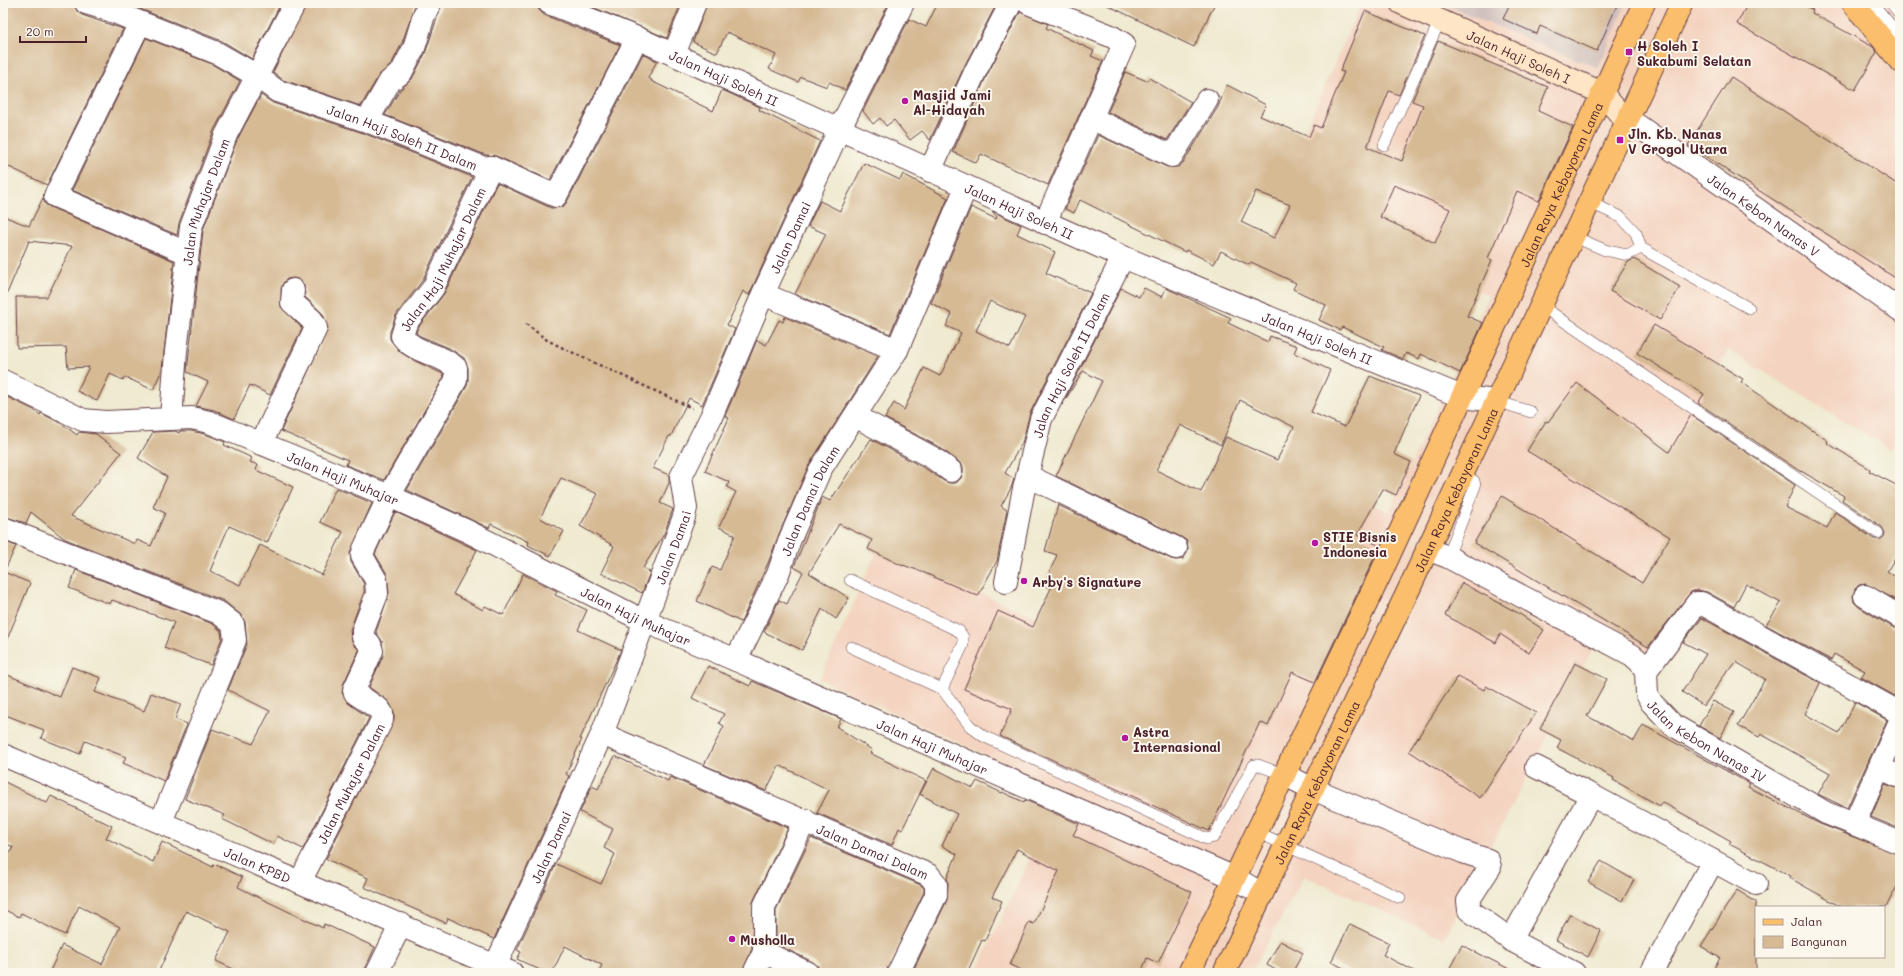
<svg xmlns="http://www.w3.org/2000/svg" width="1903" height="976" font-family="Mali,sans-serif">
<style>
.built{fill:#f4d3c0}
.industrial{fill:#d0c0bc}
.building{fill:#d6ba94;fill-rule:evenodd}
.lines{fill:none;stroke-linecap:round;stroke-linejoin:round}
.lane-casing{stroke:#633d44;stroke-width:12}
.street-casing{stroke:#633d44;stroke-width:24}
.secondary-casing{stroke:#633d44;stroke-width:24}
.primary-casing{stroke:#633d44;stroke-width:24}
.path{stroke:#633d44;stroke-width:2.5;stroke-dasharray:3 3;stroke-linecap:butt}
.lane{stroke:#fff;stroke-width:11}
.street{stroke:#fff;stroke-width:22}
.secondary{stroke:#fde5c5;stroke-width:22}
.primary{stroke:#fabe6d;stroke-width:22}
.poi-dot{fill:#b5179e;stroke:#fbf7ec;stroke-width:1.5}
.labels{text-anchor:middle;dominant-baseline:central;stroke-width:4;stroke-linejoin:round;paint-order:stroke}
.poi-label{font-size:13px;font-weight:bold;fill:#4a1f2b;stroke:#fbf7ec;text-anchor:start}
.street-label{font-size:13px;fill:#4a1f2b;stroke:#fbf7ec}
</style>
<rect width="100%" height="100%" fill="#fbf7ec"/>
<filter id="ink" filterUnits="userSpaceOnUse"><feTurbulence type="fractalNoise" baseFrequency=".025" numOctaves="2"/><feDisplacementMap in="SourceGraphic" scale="8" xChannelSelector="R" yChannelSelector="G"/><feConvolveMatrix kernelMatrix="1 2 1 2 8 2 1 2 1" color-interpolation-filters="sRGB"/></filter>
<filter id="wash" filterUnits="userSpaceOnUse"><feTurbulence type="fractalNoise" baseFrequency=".012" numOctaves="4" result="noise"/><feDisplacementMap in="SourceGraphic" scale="16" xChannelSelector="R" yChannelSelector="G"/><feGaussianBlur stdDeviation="0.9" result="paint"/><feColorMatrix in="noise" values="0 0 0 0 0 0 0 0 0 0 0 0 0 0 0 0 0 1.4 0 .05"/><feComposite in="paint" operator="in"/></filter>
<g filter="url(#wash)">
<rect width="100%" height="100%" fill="#efead0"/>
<polygon class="built" points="1361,3 1900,3 1900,433 1890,449 1728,350 1668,455 1741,525 1672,661 1600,634 1444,939 1304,876 1251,973 976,973 1062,790 820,679 877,550 1173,674 1274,459 1389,512 1489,296 1276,198"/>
<polygon class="industrial" points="1440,3 1626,3 1598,68"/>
<g id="blocks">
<g class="building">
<polygon points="3,3 70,3 74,5 77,11 82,15 123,29 47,185 3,164"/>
<polygon points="125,3 281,3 252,59 222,41"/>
<polygon points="307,3 416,3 402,43 391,65 379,75 361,106 283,80 273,72"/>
<polygon points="442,3 537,3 539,10 544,15 620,45 550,180 496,156 486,155 385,115 400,90 412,79 425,54"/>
<polygon points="583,3 681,3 667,38"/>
<polygon points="707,3 889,3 845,90 829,82 827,87 801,77 798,82 769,69 776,55 727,32 717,53 693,42"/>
<polygon points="938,3 997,3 965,65 930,140 922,131 910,140 894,120 886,126 880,118 873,124 863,111 909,19 926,27"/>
<polygon points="1103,3 1215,3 1194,47"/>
<polygon points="1510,3 1618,3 1597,51 1540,26 1537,34 1503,19"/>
<polygon points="1748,3 1800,3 1813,10 1812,13 1873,47 1877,52 1855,90 1737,24"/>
<path d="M 1365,11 L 1425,36 L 1399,95 L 1389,91 L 1367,147 L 1402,161 L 1423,105 L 1412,101 L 1438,41 L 1548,87 L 1538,111 L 1573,127 L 1539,201 L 1517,191 L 1488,258 L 1492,260 L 1467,316 L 1483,323 L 1460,373 L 1421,354 L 1419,359 L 1406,353 L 1403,359 L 1382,350 L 1384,347 L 1342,327 L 1340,330 L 1319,320 L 1326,305 L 1293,289 L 1296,283 L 1251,262 L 1249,265 L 1221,251 L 1214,264 L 1186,250 L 1185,252 L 1080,200 L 1074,213 L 1065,209 L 1098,135 L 1167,167 L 1178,167 L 1183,163 L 1218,107 L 1227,85 L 1266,105 L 1260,116 L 1309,137 L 1314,125 L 1321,128 L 1344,72 L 1340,71 ZM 1394,185 L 1450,209 L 1435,243 L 1380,217 ZM 1256,191 L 1290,205 L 1274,238 L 1241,222 Z"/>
<polygon points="1020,12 1048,24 1046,28 1094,51 1091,56 1103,61 1048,185 981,154 976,163 953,152 987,75"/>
<polygon points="146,38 212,64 240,81 214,130 179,223 177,235 72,190"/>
<polygon points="643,54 657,61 648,78 652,80 651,81 713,111 722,90 760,107 759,110 820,141 749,295 743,291 727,325 735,329 702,405 689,398 671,436 669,436 653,468 669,475 669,483 660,503 673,509 664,534 643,568 650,572 642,593 601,573 614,546 580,526 598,494 561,478 540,518 564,531 550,556 528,545 529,542 491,524 489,528 407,490 467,386 468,380 468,368 464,358 449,348 420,336 416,333 417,329 444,294 497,183 551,208 563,207 567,202"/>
<polygon points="1125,72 1147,81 1149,78 1191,102 1167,140 1108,112"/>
<polygon points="1731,77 1900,186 1900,281 1688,145"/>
<polygon points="261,95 273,103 363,133 472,177 422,281 396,315 390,332 390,339 400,352 415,361 443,374 444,377 384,480 346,465 348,460 281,431 328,328 323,314 305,297 304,285 300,280 294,278 287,279 283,283 281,289 281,307 302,328 270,395 250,385 234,419 214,410 196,406 208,382 187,372 203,230 237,140"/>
<polygon points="864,163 900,180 903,174 948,198 890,334 795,294 826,234 808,226 820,201 840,211"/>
<polygon points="43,198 45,204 50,207 174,261 162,370 153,390 125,377 123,380 110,374 97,401 77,391 89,367 68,368 66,347 17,348 16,297 47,297 72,246 29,241 3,303 3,216 29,226"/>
<path d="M 971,207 L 996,219 L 997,217 L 992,211 L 1021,225 L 1017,234 L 1055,252 L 1046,273 L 1091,293 L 1030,413 L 1022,443 L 1005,473 L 1014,479 L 1011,488 L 1001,506 L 1007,510 L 997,561 L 978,596 L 920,571 L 903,565 L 903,566 L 868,549 L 872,540 L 839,524 L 809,573 L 849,598 L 836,619 L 822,609 L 802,650 L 764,632 L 779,600 L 787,604 L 803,572 L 794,567 L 822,497 L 830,501 L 871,439 L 926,469 L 944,481 L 950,483 L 956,483 L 961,478 L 963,472 L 963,466 L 958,461 L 939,447 L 885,418 L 894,403 L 904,410 L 924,368 L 940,376 L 961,333 L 946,326 L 952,314 L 931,303 ZM 990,301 L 1025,317 L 1010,348 L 976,331 Z"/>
<polygon points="1634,259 1680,287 1660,320 1610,291 1628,262"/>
<path d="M 1121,288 L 1139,297 L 1144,288 L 1162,297 L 1166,288 L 1231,318 L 1228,323 L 1268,342 L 1270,336 L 1297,346 L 1294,353 L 1330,370 L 1311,412 L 1345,427 L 1370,376 L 1419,396 L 1394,454 L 1411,462 L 1396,495 L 1383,489 L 1357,535 L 1380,546 L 1315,682 L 1292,672 L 1268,726 L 1260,722 L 1209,831 L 1000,736 L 1012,709 L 964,689 L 998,611 L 1033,627 L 1051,588 L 1044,585 L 1057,555 L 1045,551 L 1058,505 L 1171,559 L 1176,560 L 1183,559 L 1187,553 L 1188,548 L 1187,541 L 1181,537 L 1056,476 L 1102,381 L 1083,371 L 1062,405 ZM 1240,400 L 1294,427 L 1277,460 L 1226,437 L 1201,492 L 1156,470 L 1180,425 L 1221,445 Z"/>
<polygon points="785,317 878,356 809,465 779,534 769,561 741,622 697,601 712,567 720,570 735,535 719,527 736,492 727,487 729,482 705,471 729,418 725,416 757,340 766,345 779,320 783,322"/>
<polygon points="1654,325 1743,379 1741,382 1828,441 1827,443 1870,469 1869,471 1900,487 1900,551 1887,571 1900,580 1900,602 1866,584 1859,585 1855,589 1853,596 1854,602 1859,607 1894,628 1900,629 1900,699 1861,677 1865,671 1834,654 1831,660 1766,625 1781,603 1746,584 1734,607 1707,592 1697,590 1691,592 1648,647 1474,543 1502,496 1642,583 1670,537 1527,451 1546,421 1548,422 1577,383 1669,452 1691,415 1795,485 1785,507 1827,528 1835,512 1874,539 1881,539 1884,537 1885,533 1882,527 1842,500 1844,496 1801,471 1801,472 1698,403 1704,394 1637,353"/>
<polygon points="3,395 34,410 40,415 41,413 62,424 77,435 79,432 96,434 121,453 71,516 135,544 137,540 151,546 165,513 153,507 167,477 138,458 153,432 175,431 179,433 180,431 191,431 205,434 225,442 224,445 252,458 250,462 258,465 256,470 293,487 267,543 229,526 210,571 240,585 260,545 322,575 343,532 320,522 336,488 372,503 350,553 351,562 364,584 364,592 350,630 351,638 354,645 359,650 343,685 342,693 348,703 369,718 303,849 277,836 273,844 222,819 225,815 185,799 212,729 253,744 270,711 228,690 247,644 245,622 241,615 224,601 65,539 31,512 26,523 3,516"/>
<polygon points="395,512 477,550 453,594 483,610 485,606 503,615 523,574 557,591 555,595 587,610 578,630 621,650 580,739 582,739 566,774 569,776 494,939 448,918 446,923 364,887 368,878 326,859 394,720 394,713 389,702 369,687 383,656 382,641 376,632 389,593 387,574 375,554"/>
<polygon points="3,541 16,546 4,572 30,583 4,647"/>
<polygon points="76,570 213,624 221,631 222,638 211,665 164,648 174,622 112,600 110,604 69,588"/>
<polygon points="1462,583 1518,613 1544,630 1529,653 1500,634 1496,643 1445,615"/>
<polygon points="1702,618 1820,683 1805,714 1839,733 1855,702 1887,720 1847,808 1818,794 1830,773 1761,734 1759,737 1738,726 1765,679 1736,662 1730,670 1728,669 1704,706 1682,692 1706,654 1683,642"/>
<polygon points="1575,663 1607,679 1587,716 1634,741 1643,725 1750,784 1748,787 1820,824 1900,855 1900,881 1886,907 1841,907 1790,878 1791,876 1729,844 1731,841 1662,802 1660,806 1613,780 1614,778 1557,748 1561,740 1540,729"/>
<polygon points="708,666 750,686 752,681 841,719 837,727 872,750 870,753 926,781 902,830 899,828 892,845 817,813 829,790 779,765 766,791 704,765 724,726 719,723 724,714 692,698"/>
<polygon points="72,667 101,678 95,692 144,711 151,693 181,704 175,719 187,724 164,781 123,763 126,757 85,741 80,754 41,738 44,730 3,714 3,673 60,697"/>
<polygon points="1458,676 1484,690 1486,686 1536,713 1480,798 1409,751"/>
<polygon points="1713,701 1734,712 1720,738 1699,726"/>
<polygon points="615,756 668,781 670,777 788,828 753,902 752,949 742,973 598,973 602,965 565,946 552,973 546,973 517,959 521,952 517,950 556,864 601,884 615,854 604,848 613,829 580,812 592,786 598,789"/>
<polygon points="934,768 973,788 977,781 1002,793 1002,792 1024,802 1025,800 1079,824 1073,835 1192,892 1158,963 1147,958 1141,973 1028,973 1010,965 1029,922 1034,924 1059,871 1017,849 992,897 1002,901 985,941 982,940 967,973 912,973 947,900 948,884 947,878 957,854 942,846 957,814 920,794"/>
<polygon points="3,781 47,803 51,796 112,826 106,838 153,862 162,842 213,867 214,864 242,877 238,887 258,897 323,928 324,924 375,947 363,973 242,973 216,961 230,932 186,911 158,973 49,973 62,945 102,964 120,927 79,906 65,935 21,913 19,917 3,909 3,866 13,847 3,842"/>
<polygon points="1885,784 1900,789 1900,829 1871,817"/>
<polygon points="811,838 921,885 924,888 924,892 886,973 819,973 818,966 813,962 776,944 776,910"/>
<polygon points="1601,861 1634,880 1622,901 1588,882"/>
<polygon points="1737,890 1756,902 1756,973 1711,973 1720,958 1701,946"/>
<polygon points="1570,914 1601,931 1588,957 1556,940"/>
<polygon points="1350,924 1389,943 1383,955 1418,973 1354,973 1331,962"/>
<polygon points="1280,941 1303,953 1292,973 1281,973 1267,965"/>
<polygon points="1462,945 1517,973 1447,973"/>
</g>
</g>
</g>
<g filter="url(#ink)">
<use href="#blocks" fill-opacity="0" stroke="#633d44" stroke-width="1"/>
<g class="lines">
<g class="lane-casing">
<g id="lane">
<polyline points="1872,3 1900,36"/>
<polyline points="1891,3 1900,14"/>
<polyline points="1384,145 1440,20"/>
<polyline points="1589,202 1621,217 1636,233 1641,248 1749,308"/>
<polyline points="1572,236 1605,250 1627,255 1641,248"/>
<polyline points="1540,305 1878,533"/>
<polyline points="1496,401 1531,412"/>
<polyline points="1448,557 1475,486 1474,481 1462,474"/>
<polyline points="850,580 959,631 963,637 963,645 942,689"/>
<polyline points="851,647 942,689 970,726 983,736 1207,839 1214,837 1254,765 1258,765 1285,775"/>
<polyline points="1257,832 1400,898"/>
</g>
</g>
<g class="street-casing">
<g id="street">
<path id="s1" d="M 86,3 L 109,10 L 217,53 L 257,76 L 277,91 L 367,121 L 484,168 L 491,167 L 556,196 L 637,38"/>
<path id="s2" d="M 549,3 L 637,38 L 1123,257 L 1462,397 L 1496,401"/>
<polyline points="1028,3 1111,36 1124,44 1045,223"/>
<polyline points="140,23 55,196 187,253"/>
<polyline points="674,54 695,3"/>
<polyline points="1091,118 1172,156 1207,100"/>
<polyline points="367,121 390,81 401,73 414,48 424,15 430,3"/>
<path id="s3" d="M 1626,121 L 1637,125 L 1900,310"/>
<polyline points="930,171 976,70 1011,3"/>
<polyline points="763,294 897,350"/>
<path id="s4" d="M 3,381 L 83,420 L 106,422 L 192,418 L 209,422 L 389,496 L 467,531 L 644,621 L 736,660 L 1235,878 L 1262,894"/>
<polyline points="855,416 933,458 951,471"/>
<path id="s5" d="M 171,419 L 176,351 L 191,227 L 226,135 L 295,3"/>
<polyline points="261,444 316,328 312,320 292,302 293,290"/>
<polyline points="1028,476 1176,548"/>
<polyline points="3,528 219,613 233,624 235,640 161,822"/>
<path id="s6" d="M 1427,549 L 1448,557 L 1632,655 L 1640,662 L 1646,671 L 1647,694 L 1651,702 L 1673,725 L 1826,813 L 1854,824 L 1900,721"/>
<path id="s7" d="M 1006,582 L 1023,493 L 1041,419 L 1123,257"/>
<polyline points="1865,596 1900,617"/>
<path id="s8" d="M 736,660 L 778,574 L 790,539 L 820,470 L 897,350 L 966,187"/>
<polyline points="1646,671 1697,603 1701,603 1900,713"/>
<path id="s9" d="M 602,734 L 929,875 L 936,884 L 936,895 L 898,973"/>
<path id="s10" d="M 3,755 L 512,973"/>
<polyline points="1536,767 1591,795 1756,884"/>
<polyline points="1880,768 1900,777"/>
<polyline points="1285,775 1313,789 1463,852 1488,860 1490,867 1468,901 1469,910 1511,940 1574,973"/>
<polyline points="1854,824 1900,843"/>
<path id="s11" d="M 300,882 L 382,720 L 382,713 L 379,709 L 355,693 L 354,690 L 372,651 L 370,644 L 363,637 L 363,630 L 377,594 L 376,580 L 362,556 L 364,549 L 389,496 L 456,380 L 456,368 C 440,353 415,354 402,336 L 406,323 L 433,288 L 491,167"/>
<polyline points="1511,940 1591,795"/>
<polyline points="764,952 807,973"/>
<polyline points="377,973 401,924"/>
<path id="s12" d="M 492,973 L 602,734 L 684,517 L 686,508 L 681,477 L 711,417 L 763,294 L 839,130 L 903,3"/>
<polyline points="754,973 764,952 764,907 805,820"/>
<polyline points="1651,973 1713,861"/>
</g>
</g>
<g class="secondary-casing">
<g id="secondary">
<path id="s13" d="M 1401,3 L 1602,93 L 1626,121"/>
</g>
</g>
<g class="primary-casing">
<g id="primary">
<polyline points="1853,3 1900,61"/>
<path id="s14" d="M 1189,973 L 1380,575 L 1644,3"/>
<path id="s15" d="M 1224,973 L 1409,589 L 1682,3"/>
</g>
</g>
<polyline class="path" points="526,324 547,340 567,350 692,408"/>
<use href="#lane" class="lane"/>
<use href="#street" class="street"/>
<use href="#secondary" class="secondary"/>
<use href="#primary" class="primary"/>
</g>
</g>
<g class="poi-dot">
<rect x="1625" y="48" width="8" height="8" rx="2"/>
<circle cx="905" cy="101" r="4"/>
<rect x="1616" y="136" width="8" height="8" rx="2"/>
<circle cx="1315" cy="543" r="4"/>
<circle cx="1024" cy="581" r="4"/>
<circle cx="1125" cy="738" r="4"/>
<circle cx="732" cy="939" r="4"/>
</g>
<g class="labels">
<g class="poi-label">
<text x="1637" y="45">H Soleh I<tspan x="1637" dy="15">Sukabumi Selatan</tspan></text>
<text x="913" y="94">Masjid Jami<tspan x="913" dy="15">Al-Hidayah</tspan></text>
<text x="1628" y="133">Jln. Kb. Nanas<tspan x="1628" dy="15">V Grogol Utara</tspan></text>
<text x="1323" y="536">STIE Bisnis<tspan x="1323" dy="15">Indonesia</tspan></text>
<text x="1032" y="581">Arby's Signature</text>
<text x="1133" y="731">Astra<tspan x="1133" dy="15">Internasional</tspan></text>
<text x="740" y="939">Musholla</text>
</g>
<g class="street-label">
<text stroke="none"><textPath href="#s13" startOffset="129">Jalan Haji Soleh I</textPath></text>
<text stroke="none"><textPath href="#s2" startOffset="190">Jalan Haji Soleh II</textPath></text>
<text stroke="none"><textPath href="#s1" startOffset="345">Jalan Haji Soleh II Dalam</textPath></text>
<text stroke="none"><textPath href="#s14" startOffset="872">Jalan Raya Kebayoran Lama</textPath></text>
<text stroke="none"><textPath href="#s5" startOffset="221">Jalan Muhajar Dalam</textPath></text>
<text stroke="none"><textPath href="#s2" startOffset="514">Jalan Haji Soleh II</textPath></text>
<text stroke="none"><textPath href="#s3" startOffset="167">Jalan Kebon Nanas V</textPath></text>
<text stroke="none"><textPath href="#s12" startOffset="799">Jalan Damai</textPath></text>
<text stroke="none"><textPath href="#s11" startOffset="736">Jalan Haji Muhajar Dalam</textPath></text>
<text stroke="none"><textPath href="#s2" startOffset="838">Jalan Haji Soleh II</textPath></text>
<text stroke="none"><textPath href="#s7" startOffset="228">Jalan Haji Soleh II Dalam</textPath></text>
<text stroke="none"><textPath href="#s4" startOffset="361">Jalan Haji Muhajar</textPath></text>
<text stroke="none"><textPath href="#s15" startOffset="536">Jalan Raya Kebayoran Lama</textPath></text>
<text stroke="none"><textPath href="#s8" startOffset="176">Jalan Damai Dalam</textPath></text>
<text stroke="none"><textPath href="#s12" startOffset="463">Jalan Damai</textPath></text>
<text stroke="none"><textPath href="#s4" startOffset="685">Jalan Haji Muhajar</textPath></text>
<text stroke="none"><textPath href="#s6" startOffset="353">Jalan Kebon Nanas IV</textPath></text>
<text stroke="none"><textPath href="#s4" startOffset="1009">Jalan Haji Muhajar</textPath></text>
<text stroke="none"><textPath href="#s15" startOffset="212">Jalan Raya Kebayoran Lama</textPath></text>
<text stroke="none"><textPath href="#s11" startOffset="111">Jalan Muhajar Dalam</textPath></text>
<text stroke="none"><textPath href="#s12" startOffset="139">Jalan Damai</textPath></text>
<text stroke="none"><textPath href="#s9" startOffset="295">Jalan Damai Dalam</textPath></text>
<text stroke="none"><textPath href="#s10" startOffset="277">Jalan KPBD</textPath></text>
</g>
</g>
<rect width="1903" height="976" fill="none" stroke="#fbf7ec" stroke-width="16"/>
<rect x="1755" y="906" width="130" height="52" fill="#fbf7ec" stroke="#b4a19f"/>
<rect x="1763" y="919" width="20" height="6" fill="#fabe6d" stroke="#b4a19f"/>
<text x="1791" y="926" font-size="12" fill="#4a1f2b">Jalan</text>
<rect x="1763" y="936" width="20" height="12" fill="#d6ba94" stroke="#b4a19f"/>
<text x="1791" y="946" font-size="12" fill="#4a1f2b">Bangunan</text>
<path d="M20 36v6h66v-6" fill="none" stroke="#4a1f2b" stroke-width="2"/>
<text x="26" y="36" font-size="12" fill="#4a1f2b" stroke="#fbf7ec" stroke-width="3" paint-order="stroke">20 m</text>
</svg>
